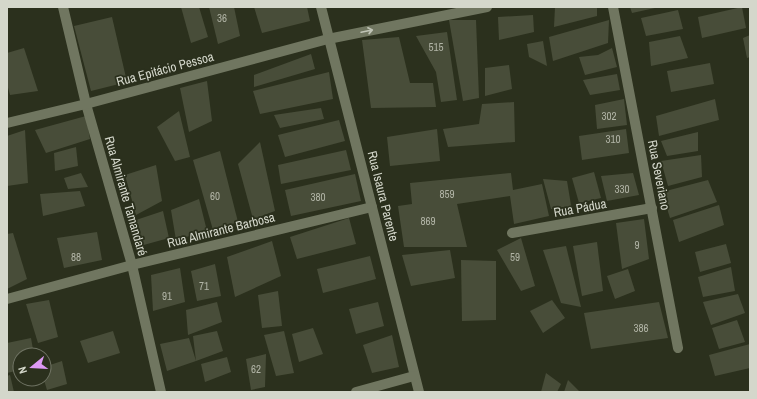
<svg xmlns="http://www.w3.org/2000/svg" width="757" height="399" font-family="'Archivo Narrow',sans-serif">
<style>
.building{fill:#484d39}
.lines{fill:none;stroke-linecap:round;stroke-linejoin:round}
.minor{stroke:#707660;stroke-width:10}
.oneway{stroke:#c0c4b6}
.labels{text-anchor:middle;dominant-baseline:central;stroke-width:3.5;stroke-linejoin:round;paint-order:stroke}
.number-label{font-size:11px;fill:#b1b4a6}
.street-label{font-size:13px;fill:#d4d7cb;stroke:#2b301d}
</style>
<rect width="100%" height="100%" fill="#2b301d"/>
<g class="building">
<polygon points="181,7 199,7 208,37 191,43"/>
<polygon points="209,7 234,7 240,36 218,44"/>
<polygon points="254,7 307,7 310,21 262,33"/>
<polygon points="555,7 597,7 597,16 554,27"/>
<polygon points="630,7 655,7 655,8 632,13"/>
<polygon points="742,7 746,28 702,38 698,17"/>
<polygon points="678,10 683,29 646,36 641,18"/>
<polygon points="533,15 534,32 499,40 498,17"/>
<polygon points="112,17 127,82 91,91 74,26"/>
<polygon points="449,20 476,20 479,98 463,101"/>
<polygon points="609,20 608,43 553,61 549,37"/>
<polygon points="447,32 457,100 441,102 436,72 416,36"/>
<polygon points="750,35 750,57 747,58 743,38"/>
<polygon points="680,36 688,58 651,66 649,42"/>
<polygon points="399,37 410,83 433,83 436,107 371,108 362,40"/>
<polygon points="543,41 547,66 529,57 527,44"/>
<polygon points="24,48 38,91 10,95 7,84 7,53"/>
<polygon points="612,48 617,67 585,75 579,57 598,55"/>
<polygon points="311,54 315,69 254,87 254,75"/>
<polygon points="710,63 714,84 671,92 667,71"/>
<polygon points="509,65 512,89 485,96 485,68"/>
<polygon points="329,72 333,99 260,114 253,91"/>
<polygon points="617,74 620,90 590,95 583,80"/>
<polygon points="207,81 212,121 189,132 180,88"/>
<polygon points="624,99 627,125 597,129 595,105"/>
<polygon points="715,99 719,120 659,136 656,116"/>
<polygon points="514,102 515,142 448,147 443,129 479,124 482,104"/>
<polygon points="321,108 324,119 280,128 274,115"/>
<polygon points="179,111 190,157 175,161 157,127"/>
<polygon points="86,116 90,139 46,153 35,130"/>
<polygon points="339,120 345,141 285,157 278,135"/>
<polygon points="437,129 440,161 390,166 387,137"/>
<polygon points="626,129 629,153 582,160 579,136"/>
<polygon points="25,130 28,183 7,186 7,136"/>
<polygon points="698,132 698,151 667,156 661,141"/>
<polygon points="260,142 275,211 253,219 238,164"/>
<polygon points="76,147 78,166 55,171 54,153"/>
<polygon points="346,150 351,170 281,184 278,165"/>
<polygon points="220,151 238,222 213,230 193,160"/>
<polygon points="701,155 702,177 668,186 661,161"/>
<polygon points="156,165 162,201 136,215 125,175"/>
<polygon points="594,172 601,198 579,203 572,178"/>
<polygon points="81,173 88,187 68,189 64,178"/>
<polygon points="511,173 513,190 542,184 549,216 514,224 510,196 457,204 467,247 404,247 398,206 412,204 410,183"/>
<polygon points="633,173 639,195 607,201 601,176"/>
<polygon points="355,174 361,201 291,216 285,190"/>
<polygon points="543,179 567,181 572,211 551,209"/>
<polygon points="708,180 717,202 670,218 662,192"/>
<polygon points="80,191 85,206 43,216 40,194"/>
<polygon points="199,199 207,231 176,240 171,210"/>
<polygon points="719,205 724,225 679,242 673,220"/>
<polygon points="163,211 169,238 140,246 136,220"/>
<polygon points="349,218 356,244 297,259 290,237"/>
<polygon points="644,219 649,259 622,269 616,223"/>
<polygon points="97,232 102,260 64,268 57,238"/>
<polygon points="13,233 27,279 7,289 7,234"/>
<polygon points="521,238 535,286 521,291 497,250"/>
<polygon points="272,241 281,276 235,297 227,257"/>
<polygon points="597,242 603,291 582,296 573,246"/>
<polygon points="726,244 731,263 700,272 695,252"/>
<polygon points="566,246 581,307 561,303 543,250"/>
<polygon points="450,250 455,278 411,286 402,255"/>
<polygon points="370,256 376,279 323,293 317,269"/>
<polygon points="461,260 496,261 496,320 462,321"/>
<polygon points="215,264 221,296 197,301 191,271"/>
<polygon points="731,267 735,291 703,297 698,277"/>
<polygon points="180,268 185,302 153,311 151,275"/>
<polygon points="628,269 635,291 615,299 607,276"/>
<polygon points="278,291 282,326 262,328 258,295"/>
<polygon points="738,294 745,313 711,325 703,302"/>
<polygon points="49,300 58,337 38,343 26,304"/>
<polygon points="552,300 565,318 543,333 530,311"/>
<polygon points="217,302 222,322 188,335 186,310"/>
<polygon points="378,302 384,326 356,334 349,309"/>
<polygon points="659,302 668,338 591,349 584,313"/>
<polygon points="737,320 745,342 719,349 712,328"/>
<polygon points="313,328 323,354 299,362 292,334"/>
<polygon points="113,331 120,353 88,363 80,341"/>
<polygon points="217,331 223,351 196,361 167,371 160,344 189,338 196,361 193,336"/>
<polygon points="284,331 294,373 276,376 264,335"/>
<polygon points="392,335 399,367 372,373 363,345"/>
<polygon points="31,338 34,355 20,355 20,370 7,373 7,343"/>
<polygon points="750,344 750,368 715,376 709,355"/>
<polygon points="266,354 265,387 251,390 246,359"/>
<polygon points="227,357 231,372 205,382 201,364"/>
<polygon points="62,361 67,384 47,390 44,380 44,367"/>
<polygon points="546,373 561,384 557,392 541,392"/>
<polygon points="10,375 14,392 7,392 7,376"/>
<polygon points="568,380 580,392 564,392"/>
</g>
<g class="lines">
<g class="minor">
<polyline points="63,7 86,104 132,265 161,392"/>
<polyline points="321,7 419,392"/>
<polyline points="613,7 678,348"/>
<polyline points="7,123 86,104 328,39 487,7"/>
<polyline points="512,233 652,208"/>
<polyline points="7,299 132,265 372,207"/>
<polyline points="356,392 414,376"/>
</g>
</g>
<defs><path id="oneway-shaft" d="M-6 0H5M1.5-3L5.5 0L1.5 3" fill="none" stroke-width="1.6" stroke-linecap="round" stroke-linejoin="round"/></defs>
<use class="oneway" href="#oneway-shaft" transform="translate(367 31) rotate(-12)"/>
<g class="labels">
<g class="number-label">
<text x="222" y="18">36</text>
<text x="436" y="47">515</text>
<text x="609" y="116">302</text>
<text x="613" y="139">310</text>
<text x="622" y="189">330</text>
<text x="447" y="194">859</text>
<text x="215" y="196">60</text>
<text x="318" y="197">380</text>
<text x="428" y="221">869</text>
<text x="637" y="245">9</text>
<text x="76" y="257">88</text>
<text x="515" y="257">59</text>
<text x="204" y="286">71</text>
<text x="167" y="296">91</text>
<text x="641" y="328">386</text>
<text x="256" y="369">62</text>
</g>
<g class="street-label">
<text transform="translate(165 69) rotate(-15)">Rua Epitácio Pessoa</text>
<text transform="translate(659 175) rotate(79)">Rua Severiano</text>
<text transform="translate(126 196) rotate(74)">Rua Almirante Tamandaré</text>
<text transform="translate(383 196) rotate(76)">Rua Isaura Parente</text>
<text transform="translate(580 208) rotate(-10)">Rua Pádua</text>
<text transform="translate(221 230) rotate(-14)">Rua Almirante Barbosa</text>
</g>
</g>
<rect width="757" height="399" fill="none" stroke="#d4d7cb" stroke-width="16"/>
<g transform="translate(32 367) rotate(252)"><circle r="19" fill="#2b301d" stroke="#6f7363"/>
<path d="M0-3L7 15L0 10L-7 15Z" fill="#dd99f4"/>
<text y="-6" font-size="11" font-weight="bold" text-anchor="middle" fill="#d4d7cb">N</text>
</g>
</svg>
